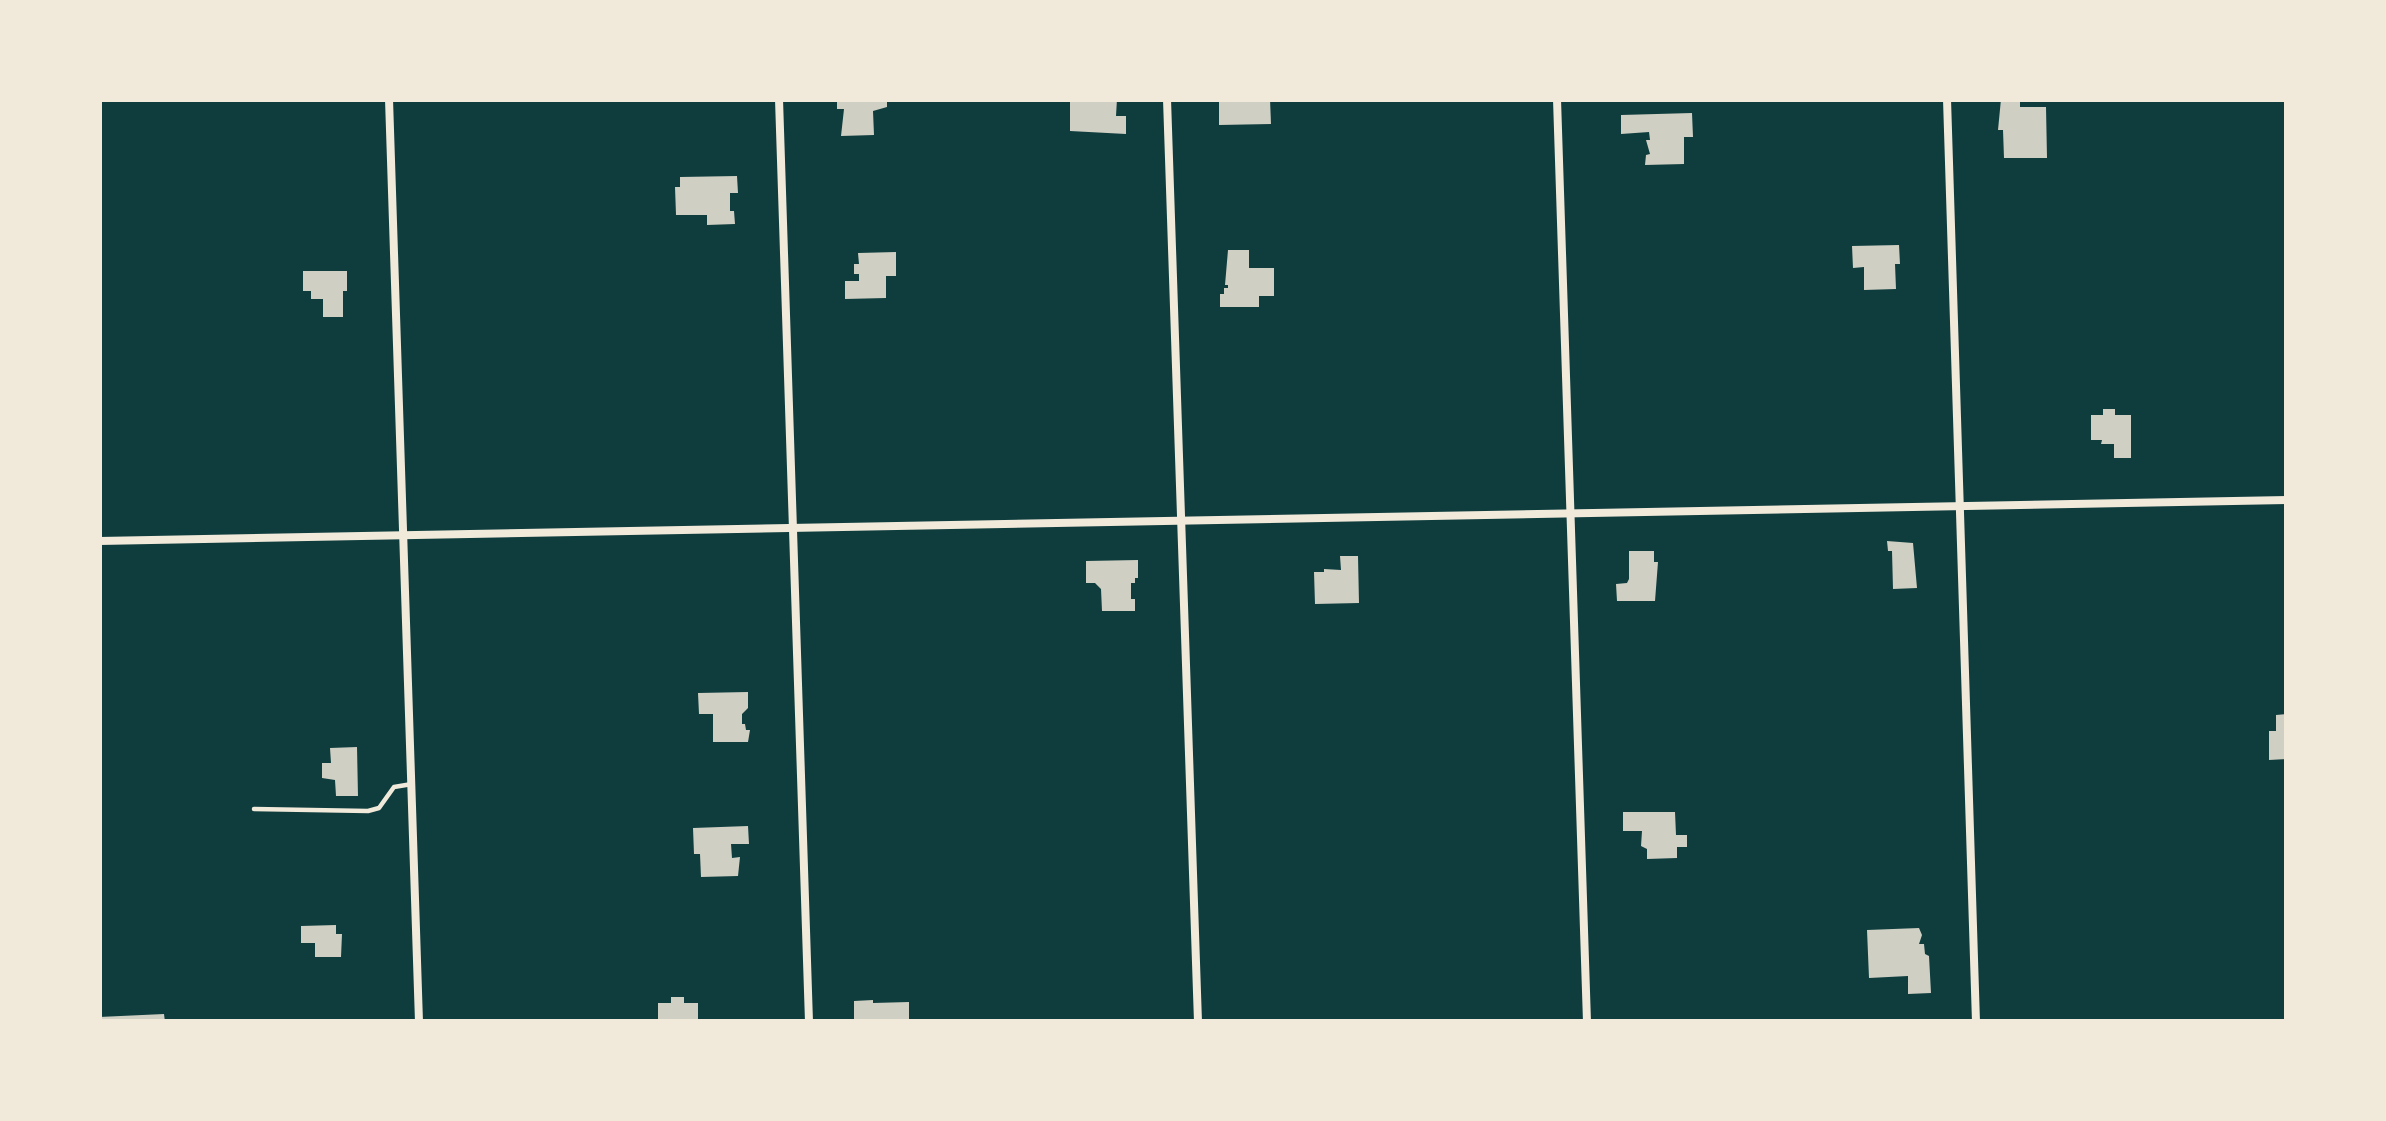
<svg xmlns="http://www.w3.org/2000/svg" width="2386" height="1121" font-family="'Exo 2',sans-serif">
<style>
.building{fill:#cfcfc3}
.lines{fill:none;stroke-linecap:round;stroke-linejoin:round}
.service{stroke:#f1e9da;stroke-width:4.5}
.minor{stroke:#f1e9da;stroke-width:8}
</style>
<rect width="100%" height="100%" fill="#0f3d3e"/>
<g class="building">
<polygon points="837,99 887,99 887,107 873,111 874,135 841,136 844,109 837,109"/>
<polygon points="1117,99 1116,116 1126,116 1126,134 1070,131 1070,101"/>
<polygon points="1219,99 1270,99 1271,124 1219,125"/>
<polygon points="2001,99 2020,99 2020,107 2046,107 2047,158 2004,158 2003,130 1998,130"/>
<polygon points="1692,113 1693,137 1684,137 1684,164 1645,165 1646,155 1650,154 1646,140 1650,140 1649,132 1621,134 1621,115"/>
<polygon points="737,176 738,193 730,193 730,211 734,211 735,224 707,225 707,215 676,215 675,187 680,187 680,177"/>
<polygon points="1899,245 1900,264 1895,264 1896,289 1864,290 1864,267 1853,268 1852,246"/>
<polygon points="1228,250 1249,250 1249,268 1274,268 1274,296 1259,296 1259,307 1220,307 1220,294 1224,294 1224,288 1228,288 1228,285 1225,285"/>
<polygon points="896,252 896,276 886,276 886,298 845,299 845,281 859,281 859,274 854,274 854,264 859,264 858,253"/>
<polygon points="303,271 347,271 347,291 343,291 343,317 323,317 323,299 311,299 311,291 303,291"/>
<polygon points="2103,409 2115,409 2115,415 2131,415 2131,458 2114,458 2114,444 2101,444 2102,440 2091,440 2091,415 2103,415"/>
<polygon points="1887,541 1913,543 1917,588 1893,589 1892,551 1888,551"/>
<polygon points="1629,551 1654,551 1654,562 1658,562 1655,601 1617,601 1616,584 1627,583 1629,579"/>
<polygon points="1340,556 1358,556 1359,603 1315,604 1314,572 1324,572 1324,569 1341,570"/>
<polygon points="1138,560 1138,578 1135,578 1135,583 1131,583 1131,599 1135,599 1135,611 1102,611 1101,589 1095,583 1086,583 1086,561"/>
<polygon points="748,692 748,708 742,714 742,724 745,724 746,730 750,730 748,742 713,742 713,714 699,714 698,693"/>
<polygon points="2287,714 2287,759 2269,760 2269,731 2276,731 2276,715"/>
<polygon points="357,747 358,796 336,796 335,780 322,778 322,763 331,763 330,748"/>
<polygon points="1623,812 1675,812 1676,835 1687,835 1687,847 1677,847 1677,858 1647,859 1647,849 1641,846 1642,831 1623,831"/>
<polygon points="748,826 749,844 731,844 732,858 740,857 738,876 701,877 700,854 694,854 693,828"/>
<polygon points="336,925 336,934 342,934 341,957 315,957 315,943 301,943 301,926"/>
<polygon points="1919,928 1922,935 1919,944 1924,944 1925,954 1929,956 1931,993 1908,994 1908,976 1869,978 1867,930"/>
<polygon points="671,997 684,997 684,1003 698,1003 698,1022 658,1022 658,1003 671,1003"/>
<polygon points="873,1000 873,1003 909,1002 909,1022 854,1019 854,1001"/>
<polygon points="164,1014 165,1022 99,1022 99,1017"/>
</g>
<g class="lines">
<polyline class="service" points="254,809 368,811 379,808 394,787 412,784"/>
<g class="minor">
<polyline points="389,99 419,1022"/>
<polyline points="779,99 809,1022"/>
<polyline points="1167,99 1198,1022"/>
<polyline points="1557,99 1587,1022"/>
<polyline points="1947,99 1976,1022"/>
<polyline points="99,541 2287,500"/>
</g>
</g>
<rect width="2386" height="1121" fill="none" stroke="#f1e9da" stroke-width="204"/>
</svg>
